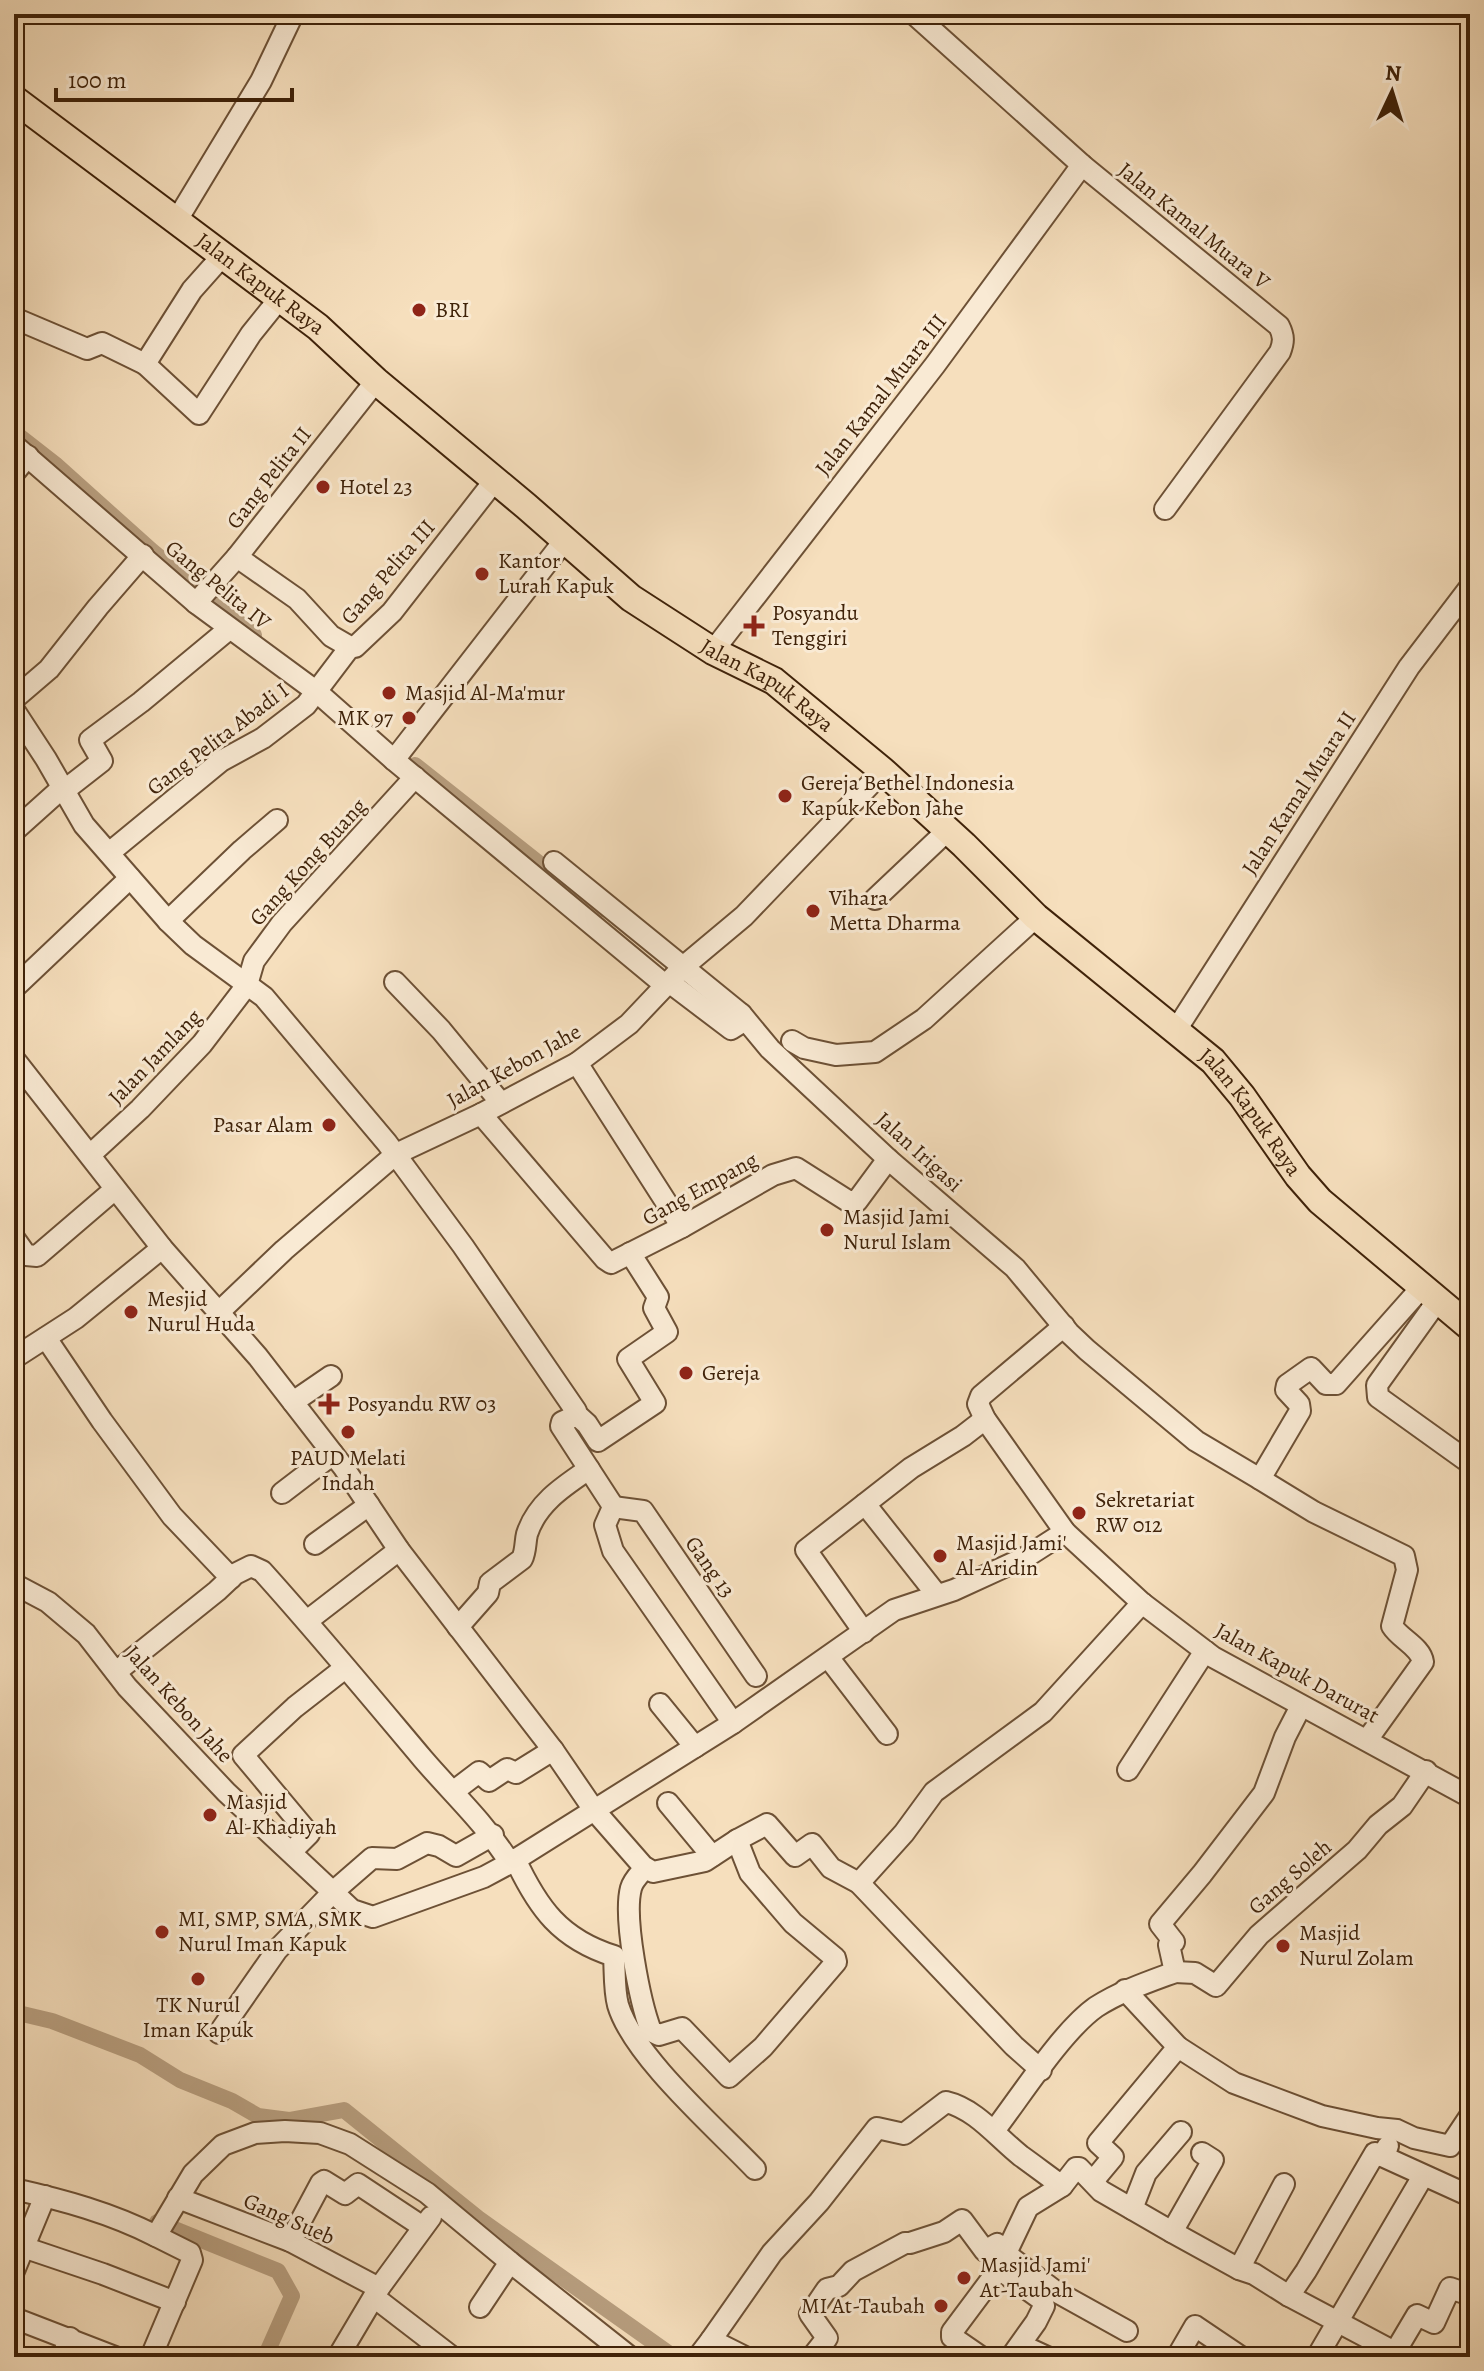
<svg xmlns="http://www.w3.org/2000/svg" width="1484" height="2371" font-family="Alegreya,serif">
<style>
.lines{fill:none;stroke-linecap:round;stroke-linejoin:round}
.canal{stroke:#b89f80;stroke-width:16}
.minor-casing{stroke:#6d5136;stroke-width:24}
.major-casing{stroke:#3f2209;stroke-width:30}
.minor{stroke:#f9ead4;stroke-width:20}
.major{stroke:#f6dfbd;stroke-width:26}
.poi-dot{fill:#8f2418;stroke:#f9ead4;stroke-width:3}
.labels{text-anchor:middle;dominant-baseline:central;stroke-width:6;stroke-linejoin:round;paint-order:stroke}
.street-label{font-size:22px;fill:#3f2209;stroke:#f9ead4}
.poi-label{font-size:22px;fill:#3f2209;stroke:#f9ead4;text-anchor:start}
</style>
<rect width="100%" height="100%" fill="#f6dfbd"/>
<filter id="stains"><feTurbulence type="fractalNoise" baseFrequency=".0025" numOctaves="4"/><feColorMatrix values="0 0 0 0 .2 0 0 0 0 .09 0 0 0 0 .02 0 0 0 .5 -.17"/></filter>
<radialGradient id="worn" r=".72"><stop offset=".6" stop-color="#630" stop-opacity="0"/><stop offset="1" stop-color="#630" stop-opacity=".3"/></radialGradient>
<g class="lines">
<g class="canal">
<polyline points="14,432 55,464 152,551 254,635"/>
<polyline points="415,765 598,910"/>
<polyline points="14,2012 52,2021 140,2055 180,2080 232,2101 258,2116 289,2120 344,2110 478,2218 674,2357"/>
<polyline points="157,2222 278,2271 292,2296 265,2357"/>
</g>
<g class="minor-casing">
<g id="minor">
<path d="M 914,14 L 1082,165 L 1279,326 C 1284,336 1284,342 1280,352 L 1165,509"/>
<polyline points="177,220 261,81 293,14"/>
<polyline points="14,318 87,349 102,343 145,364 199,414 251,334 280,298"/>
<polyline points="145,364 192,290 224,254"/>
<polyline points="14,445 196,603 317,692 394,760 665,985"/>
<polyline points="14,473 28,456"/>
<polyline points="237,557 297,599 331,636 350,647"/>
<polyline points="196,603 237,557 376,381"/>
<polyline points="713,651 935,365 1082,165"/>
<polyline points="14,699 49,669 98,607 143,555"/>
<polyline points="14,710 46,759 84,825 168,921 193,945 264,997 387,1143 463,1246 576,1411 575,1416 562,1422 561,1426 611,1503 613,1507 605,1525 613,1551 733,1723"/>
<polyline points="394,760 564,541"/>
<polyline points="14,831 62,788 70,786 102,761 90,740 141,702 229,629"/>
<polyline points="109,853 221,761 263,738 306,705 350,647 355,647 392,612 495,480"/>
<polyline points="554,862 741,1014 770,1049 888,1159 1015,1268 1069,1333 1087,1350 1196,1441 1260,1479 1300,1411 1299,1404 1286,1390 1287,1385 1311,1368 1326,1384 1336,1384 1422,1287"/>
<polyline points="875,899 948,830"/>
<polyline points="168,921 242,850 277,820"/>
<polyline points="395,982 441,1030 501,1103"/>
<polyline points="669,982 731,1029 739,1024 741,1014"/>
<polyline points="14,988 130,878"/>
<polyline points="1176,1030 1409,667 1470,587"/>
<polyline points="792,1041 804,1048 836,1055 875,1052 924,1019 1036,917"/>
<polyline points="14,1059 162,1248 258,1357 344,1468 399,1550 553,1750 594,1810 643,1866 653,1872 705,1861 737,1840 767,1824 795,1856 812,1844 831,1868 859,1883 1014,2046 1041,2070"/>
<polyline points="577,1063 682,1227"/>
<polyline points="481,1114 605,1259 611,1263 682,1227 773,1175 796,1168 848,1201 857,1201 888,1159"/>
<polyline points="90,1155 140,1109 202,1044 247,985 254,961 282,923 415,777"/>
<polyline points="14,1238 26,1255 37,1256 114,1190"/>
<polyline points="1438,1300 1377,1385 1378,1397 1470,1463"/>
<polyline points="219,1312 284,1250 396,1154 481,1114 577,1063 629,1024 683,967 744,916 883,771"/>
<polyline points="1064,1326 981,1396 978,1404 985,1419 1065,1532 1142,1603 1213,1657 1470,1797"/>
<polyline points="46,1338 102,1421 172,1516 231,1578"/>
<polyline points="14,1358 76,1318 162,1248"/>
<polyline points="293,1402 331,1376"/>
<polyline points="576,1414 587,1424 598,1441 655,1403 628,1359 667,1332 654,1308 658,1297 630,1253"/>
<path d="M 1260,1479 L 1314,1512 L 1404,1556 L 1407,1570 L 1392,1626 C 1400,1639 1421,1647 1423,1662 L 1367,1740"/>
<polyline points="282,1493 333,1454"/>
<polyline points="865,1504 937,1595"/>
<polyline points="613,1507 643,1511 756,1676"/>
<polyline points="315,1544 369,1505"/>
<polyline points="14,1584 48,1602 86,1634 127,1687 226,1792 352,1910 373,1917 484,1877 510,1863 733,1723 894,1610 954,1590 1026,1557 1065,1532"/>
<polyline points="307,1621 399,1550"/>
<path d="M 458,1627 L 488,1593 L 490,1583 L 522,1559 C 526,1551 525,1542 527,1534 C 537,1503 564,1486 589,1469"/>
<polyline points="864,1632 806,1550 911,1468 963,1436 985,1419"/>
<polyline points="828,1657 887,1734"/>
<path d="M 116,1672 L 217,1591 L 235,1574 L 251,1566 L 262,1571 C 317,1632 370,1696 423,1759 C 453,1794 485,1823 510,1863"/>
<polyline points="660,1704 695,1747"/>
<polyline points="1128,1770 1205,1651"/>
<polyline points="454,1791 479,1772 489,1781 507,1769 516,1773 553,1750"/>
<polyline points="668,1803 712,1856"/>
<polyline points="291,1852 309,1834 243,1755 295,1707 345,1668"/>
<path d="M 515,1859 C 538,1908 560,1939 614,1956 C 615,1971 614,1990 618,2005 C 633,2056 717,2129 755,2169"/>
<path d="M 645,1868 C 640,1874 633,1880 631,1888 C 623,1918 640,2002 651,2031 L 659,2035 L 682,2028 L 729,2077 L 763,2047 L 836,1962 L 835,1958 L 793,1923 L 750,1873 L 737,1840"/>
<polyline points="859,1883 904,1833 934,1792 1043,1712 1142,1603"/>
<polyline points="1175,1972 1195,1973 1216,1986 1259,1935 1357,1850 1378,1825 1402,1806 1426,1771"/>
<polyline points="1125,1990 1178,2047 1234,2083 1322,2116 1377,2128 1397,2130 1414,2138 1450,2146 1470,2116"/>
<polyline points="219,2033 277,1950 334,1891 372,1858 397,1859 427,1843 439,1846 456,1856 493,1835"/>
<path d="M 994,2131 C 1021,2096 1062,2031 1096,2007 C 1121,1991 1148,1982 1175,1972 L 1169,1945 L 1174,1942 L 1160,1924 L 1202,1874 L 1264,1793 L 1285,1737 L 1301,1706"/>
<polyline points="1388,2146 1382,2156 1470,2196"/>
<polyline points="1093,2181 1113,2157 1098,2143 1178,2047"/>
<path d="M 14,2189 C 63,2200 111,2213 156,2236 L 193,2174 L 223,2145 L 255,2133 L 285,2131 L 320,2133 L 350,2144 L 427,2193 L 510,2262 L 630,2357"/>
<polyline points="178,2198 290,2241 379,2288"/>
<polyline points="1132,2209 1146,2173 1181,2132"/>
<polyline points="1172,2232 1213,2160 1202,2153"/>
<polyline points="290,2241 321,2183 324,2181 345,2194 358,2184 423,2227"/>
<polyline points="14,2244 103,2274 175,2302"/>
<polyline points="1006,2254 1055,2291 1127,2331"/>
<polyline points="999,2269 1042,2300 1044,2306 1036,2322 1011,2357"/>
<polyline points="1239,2269 1284,2184"/>
<polyline points="14,2271 45,2196"/>
<polyline points="1289,2296 1306,2271 1375,2153 1382,2156"/>
<polyline points="374,2297 452,2357"/>
<polyline points="480,2307 510,2262"/>
<polyline points="14,2318 115,2357"/>
<path d="M 711,2340 L 772,2253 L 819,2202 L 877,2128 L 904,2134 L 946,2102 C 976,2109 998,2138 1021,2156 C 1035,2166 1048,2176 1062,2186 L 1076,2168 L 1079,2168 L 1101,2191 L 1172,2232 L 1239,2269 L 1254,2274 L 1289,2296 L 1404,2357"/>
<polyline points="1021,2345 1047,2357"/>
<polyline points="1395,2352 1417,2315 1434,2323 1450,2288 1470,2295"/>
<polyline points="62,2357 70,2338"/>
<polyline points="151,2357 192,2260 190,2253 156,2236"/>
<polyline points="338,2357 379,2288 431,2217"/>
<polyline points="698,2357 711,2340 745,2357"/>
<polyline points="812,2357 827,2338 810,2314 827,2289 839,2286 853,2271 905,2243 910,2243 944,2232 962,2220 985,2251 997,2244 1007,2251 1028,2207 1062,2186"/>
<polyline points="981,2357 952,2337 952,2332 999,2269 1007,2251"/>
<polyline points="1177,2357 1195,2326 1241,2357"/>
<polyline points="1317,2357 1423,2176"/>
</g>
</g>
<g class="major-casing">
<g id="major">
<path id="s1" d="M 14,99 L 318,327 L 376,381 L 526,506 L 631,598 L 713,651 L 774,681 L 883,771 L 964,845 L 1036,917 L 1213,1061 L 1242,1096 L 1298,1176 L 1320,1201 L 1470,1327"/>
</g>
</g>
<use href="#minor" class="minor"/>
<use href="#major" class="major"/>
</g>
<g class="poi-dot">
<circle cx="419" cy="310" r="8"/>
<circle cx="323" cy="487" r="8"/>
<circle cx="482" cy="574" r="8"/>
<path d="M750 614h8v8h8v8h-8v8h-8v-8h-8v-8h8z"/>
<circle cx="389" cy="693" r="8"/>
<circle cx="409" cy="718" r="8"/>
<circle cx="785" cy="796" r="8"/>
<circle cx="813" cy="911" r="8"/>
<circle cx="329" cy="1125" r="8"/>
<circle cx="827" cy="1230" r="8"/>
<circle cx="131" cy="1312" r="8"/>
<circle cx="686" cy="1373" r="8"/>
<path d="M325 1392h8v8h8v8h-8v8h-8v-8h-8v-8h8z"/>
<circle cx="348" cy="1432" r="8"/>
<circle cx="1079" cy="1513" r="8"/>
<circle cx="940" cy="1556" r="8"/>
<circle cx="210" cy="1815" r="8"/>
<circle cx="162" cy="1932" r="8"/>
<circle cx="1283" cy="1946" r="8"/>
<circle cx="198" cy="1979" r="8"/>
<circle cx="964" cy="2278" r="8"/>
<circle cx="941" cy="2306" r="8"/>
</g>
<g class="labels">
<g class="street-label">
<text transform="translate(1194 226) rotate(39)">Jalan Kamal Muara V</text>
<text stroke="none"><textPath href="#s1" startOffset="308">Jalan Kapuk Raya</textPath></text>
<text transform="translate(881 395) rotate(-52)">Jalan Kamal Muara III</text>
<text transform="translate(269 478) rotate(-52)">Gang Pelita II</text>
<text transform="translate(388 572) rotate(-49)">Gang Pelita III</text>
<text transform="translate(218 585) rotate(39)">Gang Pelita IV</text>
<text stroke="none"><textPath href="#s1" startOffset="956">Jalan Kapuk Raya</textPath></text>
<text transform="translate(218 739) rotate(-37)">Gang Pelita Abadi I</text>
<text transform="translate(1299 793) rotate(-57)">Jalan Kamal Muara II</text>
<text transform="translate(308 862) rotate(-48)">Gang Kong Buang</text>
<text transform="translate(155 1057) rotate(-46)">Jalan Jamlang</text>
<text transform="translate(514 1066) rotate(-29)">Jalan Kebon Jahe</text>
<text stroke="none"><textPath href="#s1" startOffset="1604">Jalan Kapuk Raya</textPath></text>
<text transform="translate(919 1152) rotate(42)">Jalan Irigasi</text>
<text transform="translate(700 1189) rotate(-29)">Gang Empang</text>
<text transform="translate(710 1567) rotate(55)">Gang 13</text>
<text transform="translate(1297 1673) rotate(29)">Jalan Kapuk Darurat</text>
<text transform="translate(179 1704) rotate(48)">Jalan Kebon Jahe</text>
<text transform="translate(1290 1877) rotate(-41)">Gang Soleh</text>
<text transform="translate(289 2219) rotate(24)">Gang Sueb</text>
</g>
<g class="poi-label">
<text x="435" y="310">BRI</text>
<text x="339" y="487">Hotel 23</text>
<text x="498" y="561">Kantor<tspan x="498" dy="25">Lurah Kapuk</tspan></text>
<text x="772" y="613">Posyandu<tspan x="772" dy="25">Tenggiri</tspan></text>
<text x="405" y="693">Masjid Al-Ma'mur</text>
<text x="393" y="718" text-anchor="end">MK 97</text>
<text x="801" y="783">Gereja Bethel Indonesia<tspan x="801" dy="25">Kapuk Kebon Jahe</tspan></text>
<text x="829" y="898">Vihara<tspan x="829" dy="25">Metta Dharma</tspan></text>
<text x="313" y="1125" text-anchor="end">Pasar Alam</text>
<text x="843" y="1217">Masjid Jami<tspan x="843" dy="25">Nurul Islam</tspan></text>
<text x="147" y="1299">Mesjid<tspan x="147" dy="25">Nurul Huda</tspan></text>
<text x="702" y="1373">Gereja</text>
<text x="347" y="1404">Posyandu RW 03</text>
<text x="348" y="1458" text-anchor="middle">PAUD Melati<tspan x="348" dy="25">Indah</tspan></text>
<text x="1095" y="1500">Sekretariat<tspan x="1095" dy="25">RW 012</tspan></text>
<text x="956" y="1543">Masjid Jami'<tspan x="956" dy="25">Al-Aridin</tspan></text>
<text x="226" y="1802">Masjid<tspan x="226" dy="25">Al-Khadiyah</tspan></text>
<text x="178" y="1919">MI, SMP, SMA, SMK<tspan x="178" dy="25">Nurul Iman Kapuk</tspan></text>
<text x="1299" y="1933">Masjid<tspan x="1299" dy="25">Nurul Zolam</tspan></text>
<text x="198" y="2005" text-anchor="middle">TK Nurul<tspan x="198" dy="25">Iman Kapuk</tspan></text>
<text x="980" y="2265">Masjid Jami'<tspan x="980" dy="25">At-Taubah</tspan></text>
<text x="925" y="2306" text-anchor="end">MI At-Taubah</text>
</g>
</g>
<rect width="1484" height="2371" fill="none" stroke="#f6dfbd" stroke-width="48"/>
<rect x="16" y="16" width="1452" height="2339" fill="none" stroke="#3f2209" stroke-width="4"/>
<rect x="24" y="24" width="1436" height="2323" fill="none" stroke="#3f2209" stroke-width="2"/>
<g transform="translate(1392 92) rotate(4)" stroke="#f9ead4" stroke-width="6" paint-order="stroke">
<path d="M0-6L14 30L0 20L-14 30Z" fill="#3f2209"/>
<text y="-12" font-size="22" font-weight="bold" text-anchor="middle" fill="#3f2209">N</text>
</g>
<path d="M56 88v12h236v-12" fill="none" stroke="#3f2209" stroke-width="4"/>
<text x="68" y="88" font-size="24" fill="#3f2209" stroke="#f9ead4" stroke-width="6" paint-order="stroke">100 m</text>
<rect width="100%" height="100%" filter="url(#stains)"/>
<rect width="100%" height="100%" fill="url(#worn)"/>
</svg>
